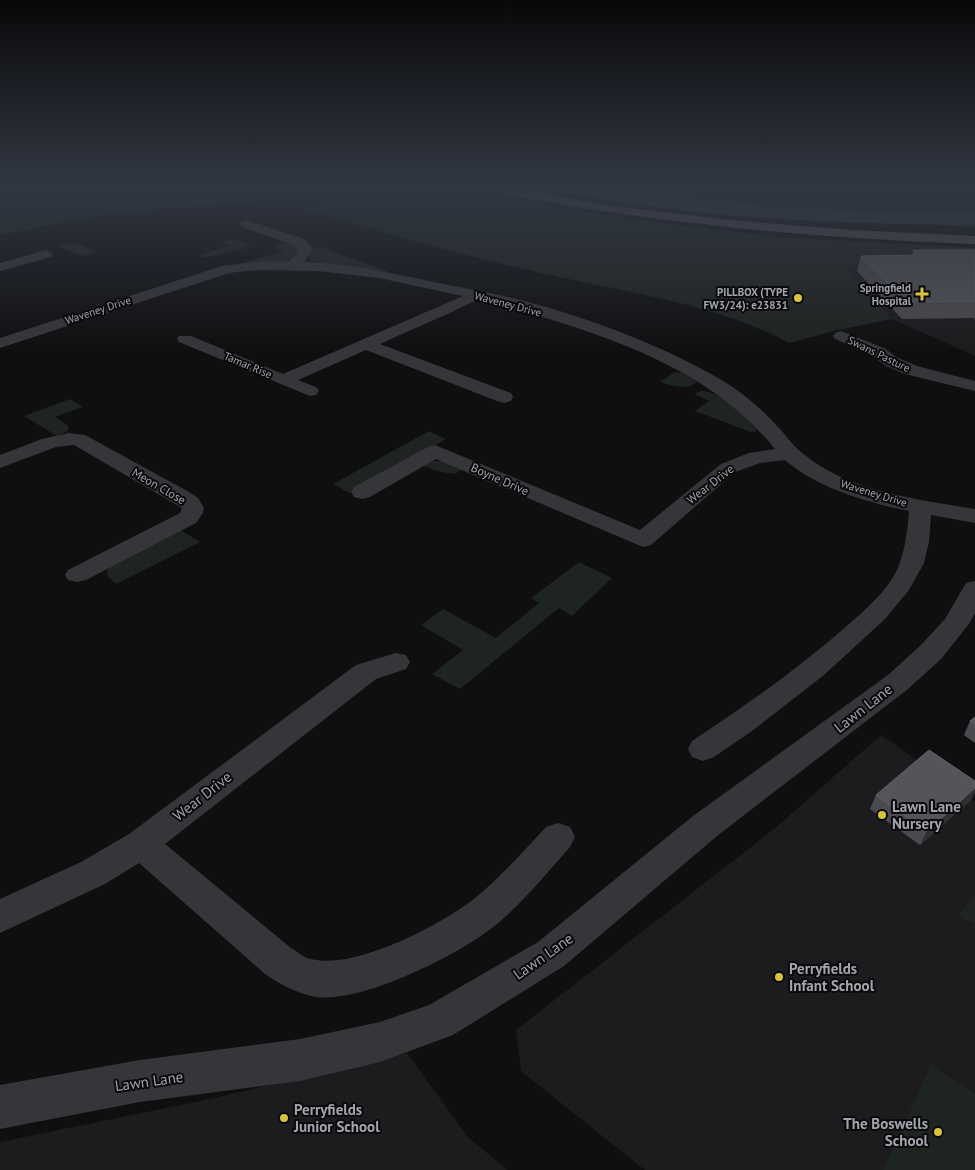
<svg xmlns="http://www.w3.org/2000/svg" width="975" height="1170" font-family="'PT Sans',sans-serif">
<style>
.built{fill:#1c1b1d}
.green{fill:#1e2421}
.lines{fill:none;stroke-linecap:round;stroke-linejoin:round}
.river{fill:#31353d;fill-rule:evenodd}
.minor{fill:#36363a;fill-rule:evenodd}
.major{fill:#4d4d53;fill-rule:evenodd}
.wall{fill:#4b4b4f}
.shaded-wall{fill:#2f2f32}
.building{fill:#54545a;stroke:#606167}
.poi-dot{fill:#d8c240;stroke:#0a0a0b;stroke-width:2}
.labels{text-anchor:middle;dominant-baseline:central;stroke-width:4;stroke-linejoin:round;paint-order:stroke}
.far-poi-label{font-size:11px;font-weight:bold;fill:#a2a4af;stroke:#0a0a0b;text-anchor:end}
.far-street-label{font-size:11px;fill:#a2a4af;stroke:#0a0a0b}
.street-label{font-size:12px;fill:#a2a4af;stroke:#0a0a0b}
.near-street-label{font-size:15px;fill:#a2a4af;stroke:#0a0a0b}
.near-poi-label{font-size:15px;font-weight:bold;fill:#a2a4af;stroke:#0a0a0b;text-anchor:start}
</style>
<rect width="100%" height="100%" fill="#0f0f10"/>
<g class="built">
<polygon points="975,253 975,356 892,319 845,269 887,259"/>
<polygon points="881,735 975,801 975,1170 645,1170 521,1071 516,1030 774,829"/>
<polygon points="407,1053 468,1137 507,1170 0,1170 0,1142 205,1100"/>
</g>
<g class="green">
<polygon points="0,186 254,186 245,190 253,193 260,201 146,210 92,217 0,235"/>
<path d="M 389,186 L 455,186 L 519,200 L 614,217 L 776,237 L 975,248 L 975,253 L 887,259 L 846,269 L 892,319 L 838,330 L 789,343 C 718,304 624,292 546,274 C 463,256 382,232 301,208 Z"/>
<path d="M 576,186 L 975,186 L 975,228 C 842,213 708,206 576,186 Z"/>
<polygon points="233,239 253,246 204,258 199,255 230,246 221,242"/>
<polygon points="72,242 97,252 83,256 57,246"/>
<polygon points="289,242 297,247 298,252 292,260 241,265 239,264 284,251 273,246"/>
<polygon points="321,247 387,271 391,274 310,261 309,256 313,248"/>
<path d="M 675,372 L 682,373 L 697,382 C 687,391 672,386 660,382 Z"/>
<path d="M 701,391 C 718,390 748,416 757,431 L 751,432 L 695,411 L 709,401 L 694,394 Z"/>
<polygon points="70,399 83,407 55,417 67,425 69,430 57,436 24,416"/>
<polygon points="429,431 446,439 350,493 333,484"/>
<polygon points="433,461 445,461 462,470 455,474 441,472 420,465"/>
<polygon points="180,530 200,542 116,584 108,577 107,570 111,565"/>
<polygon points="579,562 612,578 572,616 559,608 460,689 432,674 463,650 421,625 443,609 496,638 539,603 531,598"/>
<polygon points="975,895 975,924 957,916"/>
<polygon points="931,1065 975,1093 975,1170 883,1170"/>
</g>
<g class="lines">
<path class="river" d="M 551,186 C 609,186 667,197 725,202 C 808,210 891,213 975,213 L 975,225 C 837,224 696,219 560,191 L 554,190 Z"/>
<g class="minor">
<path d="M 246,220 L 304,239 L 311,246 L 312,251 L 304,262 C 362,264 418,280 475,290 C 555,305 649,338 720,379 C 742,392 761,408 778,427 C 786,435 792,445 801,452 C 848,492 916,499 975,509 L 975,523 L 931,515 L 929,542 L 924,563 L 909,590 L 885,619 L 824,675 L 752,731 L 714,757 L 703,761 L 692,757 L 688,749 L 692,741 C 744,707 793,672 840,632 C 859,615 882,597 895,574 C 905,554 907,533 909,511 C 866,502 819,489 785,460 L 760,463 L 735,472 L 651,545 L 643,547 L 436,459 L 370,497 L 362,499 L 354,497 L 351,492 L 354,487 L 428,447 L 435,445 L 640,530 L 721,464 L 749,453 L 775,449 C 714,373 620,340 529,313 C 520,311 485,299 478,301 C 469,302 458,309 450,313 C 427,323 403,333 380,344 L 511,393 L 513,397 L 511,401 L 504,403 L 497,401 L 366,350 L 298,380 L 316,387 L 319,391 L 316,395 L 310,396 L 179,342 L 177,339 L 179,336 L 191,336 L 283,374 L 463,296 L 379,278 L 318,271 L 257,270 L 229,273 L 0,348 L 0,338 L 222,266 L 257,262 L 290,261 L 298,251 L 294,245 L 242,227 L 240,224 L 242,221 Z"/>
<polygon points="46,250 53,254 51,257 0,271 0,263"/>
<polygon points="841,331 884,348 898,358 917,366 975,381 975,391 905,374 886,366 872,356 835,339 833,336 835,333"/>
<polygon points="69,433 85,435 189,492 198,498 204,508 203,513 196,523 86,580 77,582 68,580 65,575 68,570 180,513 182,508 74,445 56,447 0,468 0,455 42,439"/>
<polygon points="975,581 975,613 969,624 941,659 908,689 717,836 564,966 453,1035 380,1062 300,1081 140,1102 0,1129 0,1085 140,1060 300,1039 380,1022 429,1005 538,942 693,816 888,675 921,645 945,619 966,583"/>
<path d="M 396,653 L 406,655 L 410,662 L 406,669 L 376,679 L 165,844 L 291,948 C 298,952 304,958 311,959 C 354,970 436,927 470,902 C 498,880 522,853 546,827 L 558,823 L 570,827 L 575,837 L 570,847 C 547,873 524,901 497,924 C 461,954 363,1003 316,997 C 298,994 280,984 265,974 L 139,863 L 105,884 L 0,933 L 0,899 L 81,862 L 129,834 L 356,665 Z"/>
</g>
<path class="major" d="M 479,186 L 504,186 L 606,205 L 729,220 L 852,230 L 975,236 L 975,244 C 810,238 647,223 485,190 Z"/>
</g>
<g class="wall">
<polygon points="913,250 975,250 975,321 974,318 902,319 857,271 861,256 912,255"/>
<polygon points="975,717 975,743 964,735 970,721"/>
<polygon points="876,795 972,799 920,845 870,809"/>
</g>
<polygon class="shaded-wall" points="975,788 975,793 972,799 920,845 927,831"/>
<g class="building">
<polygon points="913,250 975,250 975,301 907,302 861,256 918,255"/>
<polygon points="975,717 975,724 970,721"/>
<polygon points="929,750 975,781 975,788 927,831 876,795"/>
</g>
<linearGradient id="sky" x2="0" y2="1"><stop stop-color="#080809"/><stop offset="0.53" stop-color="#313742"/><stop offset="1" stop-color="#313742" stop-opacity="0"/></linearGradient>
<rect width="975" height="350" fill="url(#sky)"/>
<g class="poi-dot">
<path d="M919.5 286.5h5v5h5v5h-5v5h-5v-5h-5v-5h5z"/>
<circle cx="798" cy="298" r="5"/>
<circle cx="882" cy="815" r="5"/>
<circle cx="779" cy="977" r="5"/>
<circle cx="284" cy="1118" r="5"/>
<circle cx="938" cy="1132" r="5"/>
</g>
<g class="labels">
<g class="far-poi-label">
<text x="911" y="288">Springfield<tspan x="911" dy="13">Hospital</tspan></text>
<text x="788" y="292">PILLBOX (TYPE<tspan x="788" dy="13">FW3/24): e23831</tspan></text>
</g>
<g class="far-street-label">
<text transform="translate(508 304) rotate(15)">Waveney Drive</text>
<text transform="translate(98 310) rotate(-18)">Waveney Drive</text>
<text transform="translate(879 354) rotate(26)">Swans Pasture</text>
<text transform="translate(248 365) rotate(23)">Tamar Rise</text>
<text transform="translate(874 493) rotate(17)">Waveney Drive</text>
</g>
<g class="street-label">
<text transform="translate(500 479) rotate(24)">Boyne Drive</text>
<text transform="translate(710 484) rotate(-38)">Wear Drive</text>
<text transform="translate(159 486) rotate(30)">Meon Close</text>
</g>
<g class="near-street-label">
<text transform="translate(863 708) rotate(-38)">Lawn Lane</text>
<text transform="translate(202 796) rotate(-38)">Wear Drive</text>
<text transform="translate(543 956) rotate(-35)">Lawn Lane</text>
<text transform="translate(149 1081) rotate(-8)">Lawn Lane</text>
</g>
<g class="near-poi-label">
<text x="892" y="806">Lawn Lane<tspan x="892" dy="17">Nursery</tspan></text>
<text x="789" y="968">Perryfields<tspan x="789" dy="17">Infant School</tspan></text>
<text x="294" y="1109">Perryfields<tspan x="294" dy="17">Junior School</tspan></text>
<text x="928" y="1123" text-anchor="end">The Boswells<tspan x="928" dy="17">School</tspan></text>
</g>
</g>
</svg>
